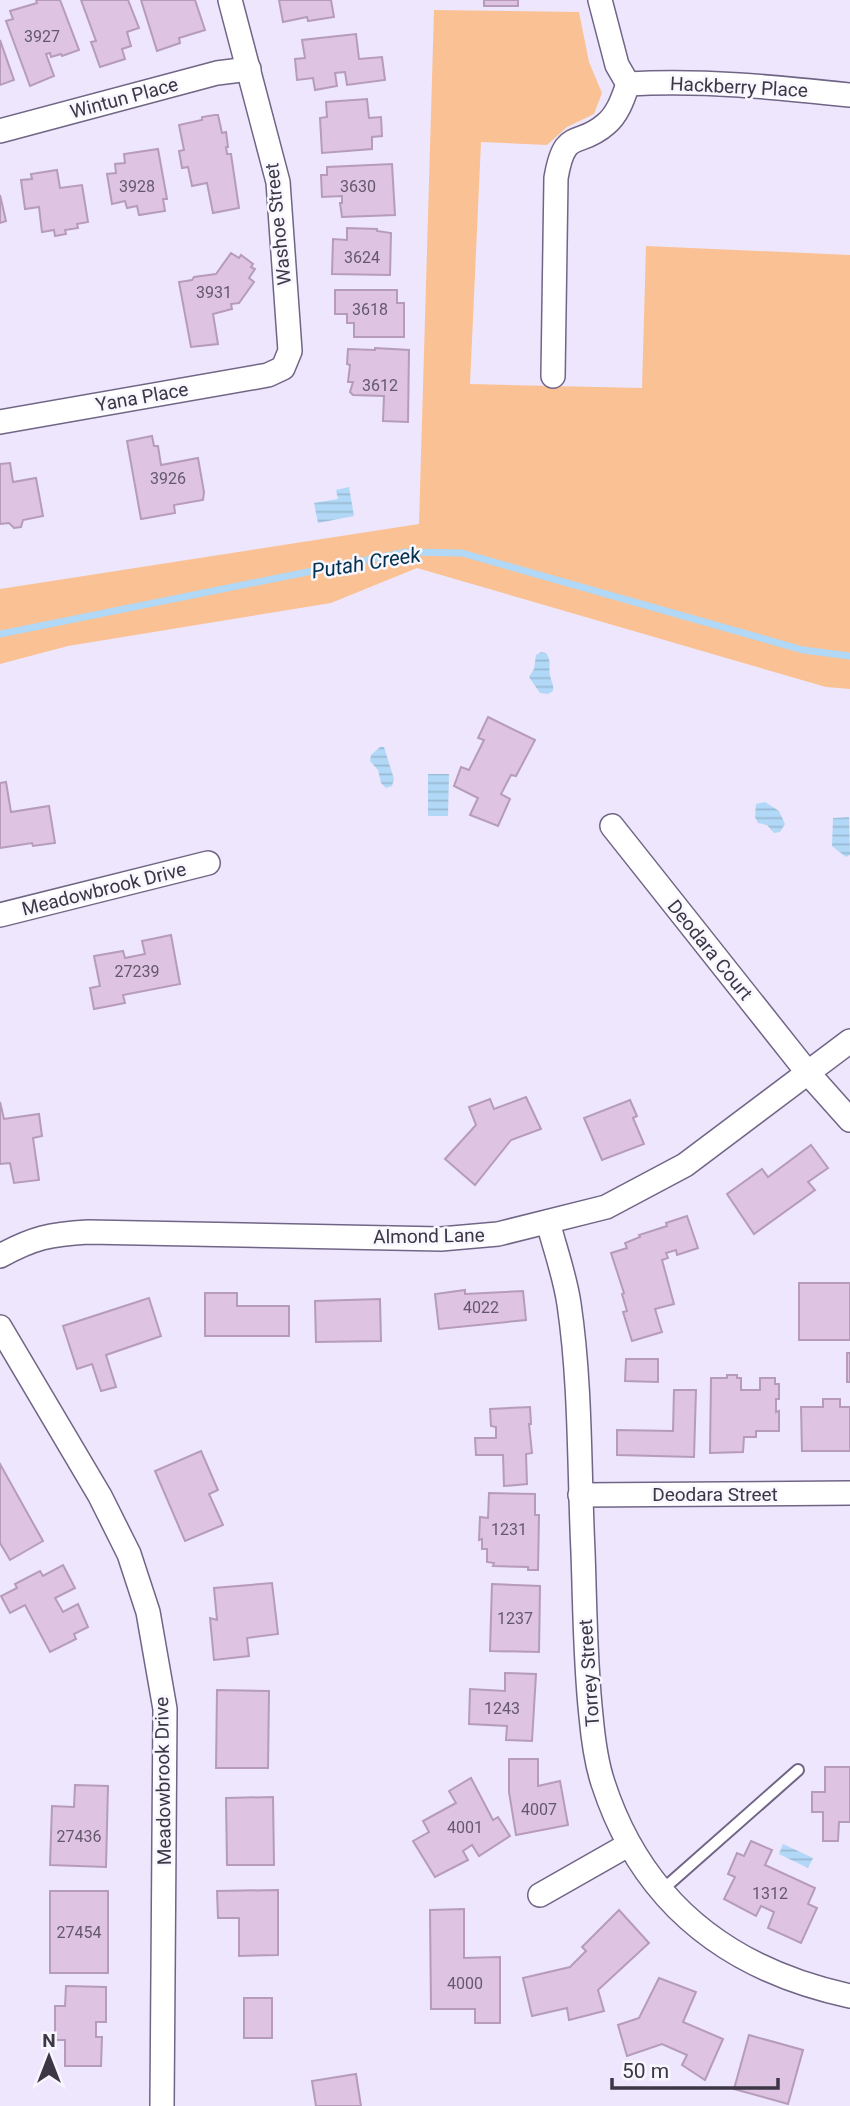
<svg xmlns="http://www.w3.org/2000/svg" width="850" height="2106" font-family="Roboto,sans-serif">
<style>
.green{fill:#fac294}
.water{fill:url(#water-rules)}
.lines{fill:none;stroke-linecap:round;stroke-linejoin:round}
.stream{stroke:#b1d8f6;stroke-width:7}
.building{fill:#dec3e3;stroke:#b69cba;stroke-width:2}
.service-casing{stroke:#716586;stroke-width:14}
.minor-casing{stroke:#716586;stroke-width:26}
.service{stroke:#fff;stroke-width:10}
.minor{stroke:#fff;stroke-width:23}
.labels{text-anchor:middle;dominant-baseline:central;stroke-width:5;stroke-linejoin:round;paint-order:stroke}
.number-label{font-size:16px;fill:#64596c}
.street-label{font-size:19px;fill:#3c3645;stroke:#f8f6fe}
.water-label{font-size:21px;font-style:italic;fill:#00304c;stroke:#f8f6fe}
</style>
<defs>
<pattern id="water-rules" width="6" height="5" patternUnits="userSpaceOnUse" patternTransform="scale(1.75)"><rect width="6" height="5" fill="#b1d8f6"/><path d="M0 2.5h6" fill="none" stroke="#99bad4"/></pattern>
</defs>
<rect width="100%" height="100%" fill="#ede6fc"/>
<polygon class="green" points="434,10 579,12 589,62 602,93 594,114 567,127 547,145 481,142 470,384 642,388 646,246 850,255 850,689 826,687 417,568 331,603 68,646 0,664 0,589 419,524"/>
<g class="water">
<polygon points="349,487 354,516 318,523 314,503 338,499 336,490"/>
<path d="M 541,652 L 546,653 C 552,661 548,666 550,675 C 551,682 554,683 553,691 L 548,694 L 540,693 L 529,677 L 534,669 L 536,655 Z"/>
<polygon points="380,747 384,747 394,779 392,786 386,788 381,783 378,770 370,761 371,755"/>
<polygon points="428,774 449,774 448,816 428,816"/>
<polygon points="765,802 779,811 785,824 780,832 774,833 767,825 758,823 755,817 756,804"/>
<polygon points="849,817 850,855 846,857 832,846 833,818"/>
<polygon points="783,1844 813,1858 808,1868 779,1854"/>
</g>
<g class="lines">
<polyline class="stream" points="0,634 406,552 462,553 803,650 850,656"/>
</g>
<g class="building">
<polygon points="36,0 60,0 79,50 62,56 61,54 51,57 50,53 46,54 54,76 30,86 6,21 13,19 10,11 37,3"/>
<polygon points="81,0 128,0 139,28 127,32 131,46 122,49 125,59 100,67 91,42 96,41"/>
<polygon points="141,0 195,0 205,30 179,38 180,43 157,51"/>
<polygon points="279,0 331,0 334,17 308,21 307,17 283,22"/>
<rect x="484" y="0" width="34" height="6"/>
<polygon points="356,34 359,59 382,57 385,80 347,85 345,72 335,73 337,86 315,90 313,78 297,80 295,59 305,58 302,40"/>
<polygon points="0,40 14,80 0,85"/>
<polygon points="367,99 369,118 381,117 382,136 372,137 372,149 322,153 320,118 327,117 326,102"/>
<polygon points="215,115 218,115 222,133 226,132 228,147 226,147 227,154 231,154 239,208 213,213 207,183 192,186 188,167 182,168 179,151 184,150 179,125 202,120 202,117"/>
<polygon points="158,149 167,199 163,199 165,211 139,215 137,206 127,208 125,201 112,204 107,174 116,173 115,164 125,163 124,154"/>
<polygon points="392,164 395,215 342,217 340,203 342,203 342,196 322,197 321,175 327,175 327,167"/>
<polygon points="57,170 60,188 82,185 88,222 77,224 78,228 65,230 66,234 55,236 54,230 42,232 39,207 25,209 21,180 32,179 31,174"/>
<polygon points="0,195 6,221 0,223"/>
<polygon points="347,228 377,229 377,231 391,233 390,275 332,274 333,239 347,240"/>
<polygon points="231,253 239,258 241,255 253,264 251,267 255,269 249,278 254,282 239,303 231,304 232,309 213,314 218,344 191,347 179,282 192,280 194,277 216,274"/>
<polygon points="335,290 397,290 397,303 404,303 404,337 354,337 354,323 347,323 347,314 335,314"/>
<polygon points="375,348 409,350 408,422 383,421 384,396 353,395 350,392 353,382 348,382 350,365 347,364 348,349 375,350"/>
<polygon points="152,436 154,446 158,446 161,465 198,458 204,492 203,500 174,505 175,513 141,519 127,441"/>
<polygon points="10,463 13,482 36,478 43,516 23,520 21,527 14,528 9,523 0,524 0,464"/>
<polygon points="488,717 535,740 516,776 511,775 501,794 510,799 498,826 470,815 478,798 454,786 461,767 469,770 484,740 478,738"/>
<polygon points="6,782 11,812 49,806 55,843 33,846 32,843 0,848 0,783"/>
<polygon points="171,935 180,984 123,995 125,1003 94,1009 90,988 100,986 94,956 123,951 125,958 145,954 142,941"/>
<polygon points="526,1097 541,1129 511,1140 475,1185 445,1159 476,1125 469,1107 490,1099 494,1109"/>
<polygon points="630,1100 637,1116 633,1118 644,1144 602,1160 584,1118"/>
<polygon points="0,1102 4,1119 39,1114 42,1136 33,1138 39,1180 14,1183 10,1163 0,1164"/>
<polygon points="811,1145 828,1168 808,1182 815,1190 754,1234 727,1194 762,1169 768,1177"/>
<polygon points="687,1216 698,1248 677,1255 676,1250 666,1253 668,1258 662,1260 674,1304 655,1309 662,1332 632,1341 623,1312 627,1311 622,1294 624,1293 611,1253 627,1248 625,1243 640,1237 639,1235 667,1226 666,1223"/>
<rect x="799" y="1283" width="51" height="57"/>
<polygon points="465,1290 465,1294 523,1291 526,1320 439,1329 435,1294"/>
<polygon points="205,1293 237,1293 237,1306 289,1306 289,1336 205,1336"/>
<polygon points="149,1298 161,1336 106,1355 116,1387 101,1391 92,1364 77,1369 63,1326"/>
<polygon points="380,1299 381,1341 316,1342 315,1301"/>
<rect x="847" y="1353" width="3" height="29"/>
<polygon points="626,1359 658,1359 658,1382 625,1381"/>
<polygon points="727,1375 737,1375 737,1378 741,1378 741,1390 760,1390 760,1378 775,1378 775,1384 779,1384 779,1399 776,1399 776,1412 779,1411 779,1431 756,1431 756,1437 744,1437 743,1452 710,1453 711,1378 727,1378"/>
<polygon points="674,1390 696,1390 694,1457 617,1455 617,1430 673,1431"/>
<polygon points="823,1399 840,1399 840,1407 850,1407 850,1451 802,1451 801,1407 823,1407"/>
<polygon points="530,1407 531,1424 529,1424 532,1453 526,1454 527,1484 504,1486 503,1455 476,1455 475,1438 496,1438 496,1427 491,1426 490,1409"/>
<polygon points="201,1451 218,1490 209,1494 223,1525 185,1541 155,1471"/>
<polygon points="0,1464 43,1541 10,1560 0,1543"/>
<polygon points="489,1493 535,1494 535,1515 539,1515 538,1570 528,1570 528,1567 493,1566 494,1563 487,1562 487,1549 482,1549 482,1539 479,1540 480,1517 488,1518"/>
<polygon points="63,1565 75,1588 55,1598 63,1612 78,1604 88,1627 74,1634 76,1639 50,1652 25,1605 10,1613 1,1596 17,1588 15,1584 40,1571 43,1576"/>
<polygon points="272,1583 278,1634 247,1638 249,1656 214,1660 210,1618 217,1620 214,1588"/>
<polygon points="492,1584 540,1586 539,1652 490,1651"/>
<polygon points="505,1673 536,1674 532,1741 506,1740 507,1726 469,1724 470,1689 505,1691"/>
<polygon points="217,1690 269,1691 268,1768 216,1768"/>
<polygon points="509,1759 538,1759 538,1786 560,1781 568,1825 516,1835 509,1792"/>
<polygon points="825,1767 850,1767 850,1822 839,1822 838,1841 823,1841 823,1812 812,1812 812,1792 825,1792"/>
<polygon points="471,1778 493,1820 498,1817 510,1836 479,1856 472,1845 463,1851 468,1860 435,1877 413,1841 429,1832 423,1821 456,1803 449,1791"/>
<polygon points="75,1785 108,1786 106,1867 50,1865 52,1806 74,1807"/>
<polygon points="273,1797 274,1865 227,1865 226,1798"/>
<polygon points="751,1841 772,1850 765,1865 815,1888 808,1904 817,1908 801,1943 768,1928 774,1912 761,1906 756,1916 724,1899 735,1877 728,1874 737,1853 744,1856"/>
<polygon points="278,1890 278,1955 239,1956 239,1918 218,1918 217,1891"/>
<rect x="50" y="1891" width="58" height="82"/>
<polygon points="464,1909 464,1958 500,1957 500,2023 475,2023 475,2009 431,2009 430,1910"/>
<polygon points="619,1910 649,1943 598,1990 604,2011 569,2020 567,2008 532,2016 523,1978 570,1967 586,1951 582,1947"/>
<polygon points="659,1978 696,1992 683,2022 723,2039 705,2080 682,2065 687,2055 662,2044 627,2056 618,2025 639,2018"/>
<polygon points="66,1986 106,1987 106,2022 96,2022 96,2037 102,2037 101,2066 65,2066 65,2040 55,2040 55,2006 65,2006"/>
<rect x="244" y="1998" width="28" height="40"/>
<polygon points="749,2035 803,2050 788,2104 734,2089"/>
<polygon points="356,2074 361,2106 316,2106 312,2081"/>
</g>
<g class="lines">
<g class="service-casing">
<polyline id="service" points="661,1891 798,1770"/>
</g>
<g class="minor-casing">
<g id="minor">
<polyline points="600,0 617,65 628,84"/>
<path d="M 628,84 C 705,80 773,87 850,95"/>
<polyline points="0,131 217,73 249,69"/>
<path d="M 553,376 L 556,178 C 565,126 578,149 606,124 C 618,114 623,98 628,84"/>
<polyline points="0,422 268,375 283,368 290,351 278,182 230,0"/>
<polyline points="612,826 808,1073 850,1120"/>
<polyline points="0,915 208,863"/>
<path d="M 548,1222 C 555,1249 565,1276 569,1304 C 581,1385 579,1470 583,1552 C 585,1607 585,1661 591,1716 C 593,1738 596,1762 603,1783 C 642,1903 729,1970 850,1996"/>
<path d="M 0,1256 C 33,1238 50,1234 88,1232 L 441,1239 L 498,1234 L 606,1207 L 685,1165 L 850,1041"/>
<polyline points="0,1327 100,1496 129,1554 148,1612 165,1709 162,2106"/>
<polyline points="580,1495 850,1493"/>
<polyline points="540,1895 628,1845"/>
</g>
</g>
<use href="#service" class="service"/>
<use href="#minor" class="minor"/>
</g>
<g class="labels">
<g class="number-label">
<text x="42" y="36">3927</text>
<text x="137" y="186">3928</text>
<text x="358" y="186">3630</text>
<text x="362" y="257">3624</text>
<text x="214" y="292">3931</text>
<text x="370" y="309">3618</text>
<text x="380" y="385">3612</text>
<text x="168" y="478">3926</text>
<text x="137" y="971">27239</text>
<text x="481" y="1307">4022</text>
<text x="509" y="1529">1231</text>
<text x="515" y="1618">1237</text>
<text x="502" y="1708">1243</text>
<text x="539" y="1809">4007</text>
<text x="465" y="1827">4001</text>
<text x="79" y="1836">27436</text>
<text x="770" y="1893">1312</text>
<text x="79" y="1932">27454</text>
<text x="465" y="1983">4000</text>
</g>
<g class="street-label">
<text transform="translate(739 87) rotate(3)">Hackberry Place</text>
<text transform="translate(124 98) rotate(-15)">Wintun Place</text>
<text transform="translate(278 224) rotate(-96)">Washoe Street</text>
<text transform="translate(142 397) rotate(-10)">Yana Place</text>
<text transform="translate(104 889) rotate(-14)">Meadowbrook Drive</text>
<text transform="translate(710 950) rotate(51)">Deodara Court</text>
<text transform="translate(429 1236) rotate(-1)">Almond Lane</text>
<text x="715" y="1494">Deodara Street</text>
<text transform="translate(589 1673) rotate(-94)">Torrey Street</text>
<text transform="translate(163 1781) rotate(-91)">Meadowbrook Drive</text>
</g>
<g class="water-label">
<text transform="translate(366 563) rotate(-9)">Putah Creek</text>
</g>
</g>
<g transform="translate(49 2057)" stroke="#f8f6fe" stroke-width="5" paint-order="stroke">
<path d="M0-5L12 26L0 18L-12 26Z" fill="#3c3645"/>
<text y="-10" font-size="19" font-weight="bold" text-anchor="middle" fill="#3c3645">N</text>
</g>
<path d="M612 2078v10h166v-10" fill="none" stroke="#3c3645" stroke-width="3.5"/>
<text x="622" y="2078" font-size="21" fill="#3c3645" stroke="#f8f6fe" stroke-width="5" paint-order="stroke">50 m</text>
</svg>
